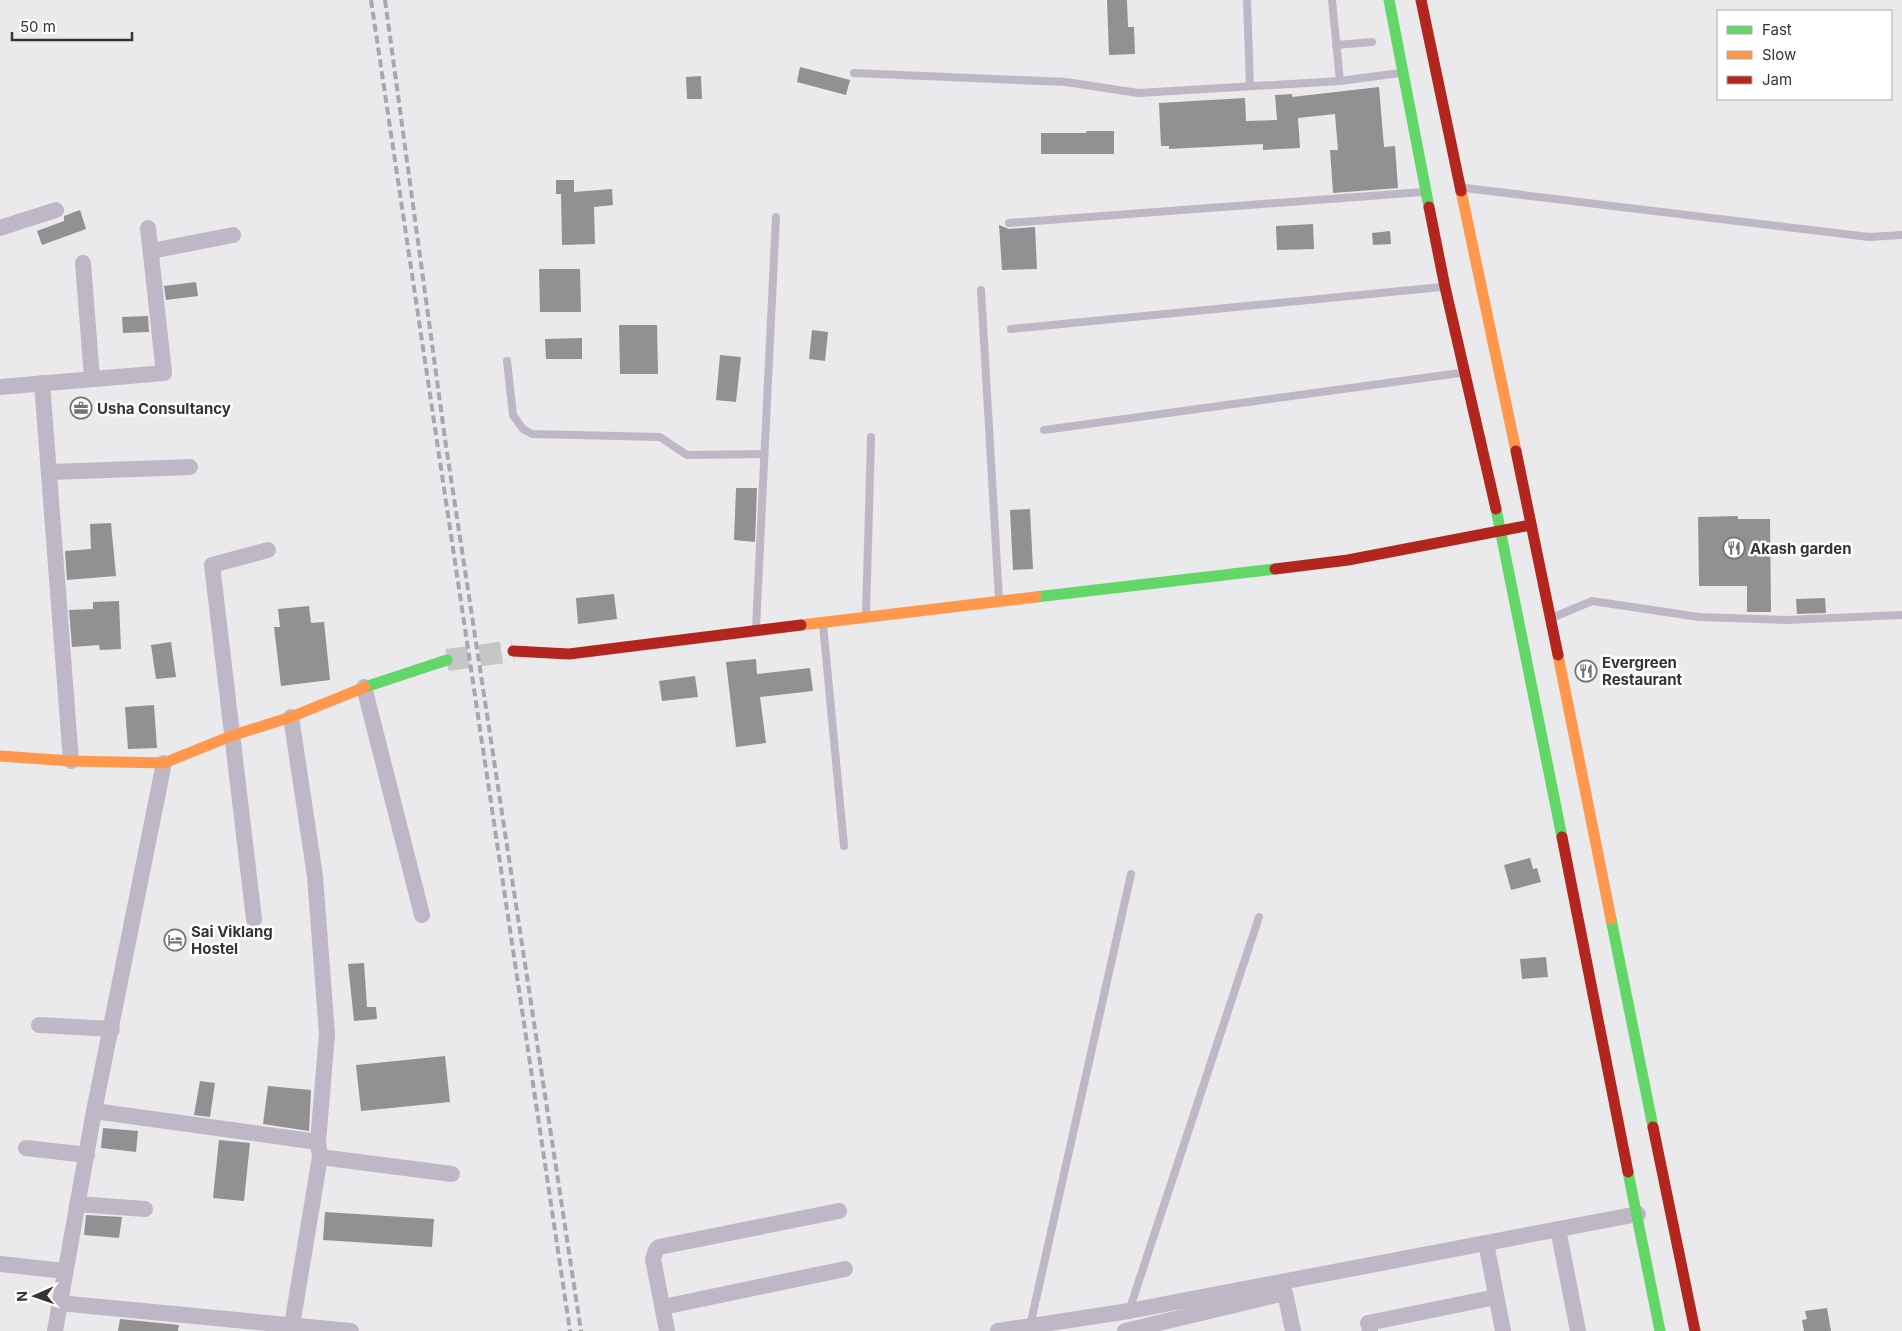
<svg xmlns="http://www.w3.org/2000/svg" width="1902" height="1331" font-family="Inter,sans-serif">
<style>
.building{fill:#919092}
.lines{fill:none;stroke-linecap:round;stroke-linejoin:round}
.secondary-tunnel{stroke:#c6c5c7;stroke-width:22;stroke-dasharray:22 11;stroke-linecap:butt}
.lane{stroke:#c0b7c6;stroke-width:8}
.street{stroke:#c0b7c6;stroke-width:16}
.fast{stroke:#63d668;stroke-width:11}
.slow{stroke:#ff974d;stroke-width:11}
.jam{stroke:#b3261e;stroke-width:11}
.rail{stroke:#aaa5af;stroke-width:4;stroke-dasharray:8 4;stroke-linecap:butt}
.labels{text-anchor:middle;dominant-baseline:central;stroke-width:5;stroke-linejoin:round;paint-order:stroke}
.poi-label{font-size:15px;font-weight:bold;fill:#343335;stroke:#fff;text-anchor:start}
</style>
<rect width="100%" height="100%" fill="#eae9eb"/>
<g class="building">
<polygon points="1107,0 1127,0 1128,27 1134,27 1135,54 1109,55"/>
<polygon points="800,67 850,80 846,95 797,82"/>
<polygon points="701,76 702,99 687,99 686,77"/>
<polygon points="1379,87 1384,147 1395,146 1398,188 1333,193 1330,150 1338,150 1335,114 1298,118 1300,148 1263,150 1263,144 1169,149 1169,146 1161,146 1159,103 1245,98 1246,121 1277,120 1275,95 1292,94 1292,97"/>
<polygon points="1087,131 1114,131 1114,154 1041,154 1041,133 1086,133"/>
<polygon points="556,180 574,180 574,192 612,189 613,205 594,207 595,244 562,245 561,194 556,194"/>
<polygon points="80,210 86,229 42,245 37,231 64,221 64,216"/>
<polygon points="1313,224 1314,249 1277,250 1276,226"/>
<polygon points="999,225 1009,229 1035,227 1037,269 1002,270"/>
<polygon points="1390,231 1391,244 1373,245 1372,233"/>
<polygon points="539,269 580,269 581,312 540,312"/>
<polygon points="196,282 198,296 166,300 164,286"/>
<polygon points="148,316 149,332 123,333 122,317"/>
<polygon points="619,325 657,325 658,374 620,374"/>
<polygon points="812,330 828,332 825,361 809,359"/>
<polygon points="582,338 582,359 546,359 545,339"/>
<polygon points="720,355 741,357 736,402 716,400"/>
<polygon points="736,488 757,488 755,542 734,540"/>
<polygon points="1030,509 1033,569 1013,570 1010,510"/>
<polygon points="1738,516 1738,519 1770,519 1771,612 1747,612 1747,586 1699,586 1698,517"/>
<polygon points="111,523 116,576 67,580 65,551 91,549 90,524"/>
<polygon points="614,594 617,619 578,624 576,598"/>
<polygon points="1825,598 1826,613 1797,614 1796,599"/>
<polygon points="119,601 121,649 100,650 99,645 72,647 69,610 93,609 93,602"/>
<polygon points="309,606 311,623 324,622 330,680 281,686 274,627 280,627 278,609"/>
<polygon points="171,642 176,677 156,679 151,645"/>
<polygon points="756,659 757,674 810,668 813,691 760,697 766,743 736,747 726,662"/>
<polygon points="695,676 698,697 662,701 659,681"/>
<polygon points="154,705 157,748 128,749 125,707"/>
<polygon points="1530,858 1533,869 1537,868 1541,882 1511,890 1504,865"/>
<polygon points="1546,957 1548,977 1522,979 1520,959"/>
<polygon points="364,963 367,1007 376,1007 377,1019 354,1021 348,964"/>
<polygon points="445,1056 450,1102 361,1111 356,1065"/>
<polygon points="200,1081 215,1083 210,1117 194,1115"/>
<polygon points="268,1086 311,1090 309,1131 263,1124"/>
<polygon points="103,1128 138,1131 136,1152 101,1148"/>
<polygon points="219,1140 250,1143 244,1201 213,1198"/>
<polygon points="325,1212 434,1219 432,1247 323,1240"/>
<polygon points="86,1215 122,1217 119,1238 84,1235"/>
<polygon points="1827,1308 1831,1331 1804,1331 1802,1320 1807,1319 1805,1311"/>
<polygon points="120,1319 179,1325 178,1331 118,1331"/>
</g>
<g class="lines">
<polyline class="secondary-tunnel" points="447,660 513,651"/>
<g class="lane">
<polyline points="1247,0 1250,86"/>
<polyline points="1332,0 1340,81"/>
<polyline points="1336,45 1372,42"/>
<polyline points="854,73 1066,82 1138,93 1340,81 1400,73"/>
<polyline points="1465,188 1869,237 1902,235"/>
<polyline points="1009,223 1423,192"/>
<polyline points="981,290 999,599"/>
<polyline points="1011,329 1442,287"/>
<polyline points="507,361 513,415 523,429 532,434 660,437 687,455 764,454"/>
<polyline points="1044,430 1460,373"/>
<polyline points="866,615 871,437"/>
<polyline points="1554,617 1592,601 1699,617 1786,620 1902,615"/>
<polyline points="823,624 844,846"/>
<polyline points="756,628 776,217"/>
<polyline points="1129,1311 1259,917"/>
<polyline points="1030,1326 1131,874"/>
</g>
<g class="street">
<polyline points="0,228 56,210"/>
<polyline points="151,251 233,235"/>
<polyline points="83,263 92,378"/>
<polyline points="42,383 71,761"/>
<polyline points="0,387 164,373 148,228"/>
<polyline points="51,472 190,467"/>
<polyline points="364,687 422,915"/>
<polyline points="291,717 315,876 327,1034 318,1142 320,1157 291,1331"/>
<polyline points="254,919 212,565 268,550"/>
<polyline points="39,1025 112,1029"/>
<polyline points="94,1111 318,1142"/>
<polyline points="26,1148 87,1155"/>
<polyline points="320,1157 452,1174"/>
<polyline points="77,1204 145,1209"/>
<polyline points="1558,1229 1578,1331"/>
<polyline points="1486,1243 1503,1331"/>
<polyline points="0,1264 65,1271"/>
<polyline points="59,1303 351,1331"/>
<polyline points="663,1307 845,1269"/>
<polyline points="55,1331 94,1111 164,763"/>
<polyline points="667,1331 653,1259 656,1250 659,1247 839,1211"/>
<polyline points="998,1331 1129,1311 1638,1214"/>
<polyline points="1125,1331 1285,1293 1293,1331"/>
<polyline points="1370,1331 1368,1323 1496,1297"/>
</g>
<g class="fast">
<polyline points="1389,0 1429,207"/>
<polyline points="1496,509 1562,837"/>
<polyline points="1036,597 1275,569"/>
<polyline points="365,687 447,660"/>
<polyline points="1611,919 1653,1127"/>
<polyline points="1628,1172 1660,1331"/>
</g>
<g class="slow">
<polyline points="1461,191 1516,451"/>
<polyline points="801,625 1036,597"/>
<polyline points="1558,655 1611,919"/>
<polyline points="0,756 71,761 164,763 231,736 291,717 365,687"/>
</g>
<g class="jam">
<polyline points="1421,0 1461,191"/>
<polyline points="1429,207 1445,287 1496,509"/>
<polyline points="1516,451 1558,655"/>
<polyline points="1275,569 1348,560 1531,525"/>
<polyline points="513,651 569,654 801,625"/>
<polyline points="1562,837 1628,1172"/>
<polyline points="1653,1127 1695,1331"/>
</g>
<g class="rail">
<polyline points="371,0 570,1331"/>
<polyline points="385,0 445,439 581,1331"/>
</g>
</g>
<defs>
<g id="office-ring" transform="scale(1.125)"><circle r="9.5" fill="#fff" stroke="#747375" stroke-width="1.5"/><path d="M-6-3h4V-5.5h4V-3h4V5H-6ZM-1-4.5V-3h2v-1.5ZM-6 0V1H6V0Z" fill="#747375"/></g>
<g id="restaurant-ring" transform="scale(1.125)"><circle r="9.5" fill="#fff" stroke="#747375" stroke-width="1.5"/><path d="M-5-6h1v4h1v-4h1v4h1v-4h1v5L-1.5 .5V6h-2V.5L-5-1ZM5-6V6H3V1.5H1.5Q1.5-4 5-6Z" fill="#747375"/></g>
<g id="hotel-ring" transform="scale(1.125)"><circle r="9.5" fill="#fff" stroke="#747375" stroke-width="1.5"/><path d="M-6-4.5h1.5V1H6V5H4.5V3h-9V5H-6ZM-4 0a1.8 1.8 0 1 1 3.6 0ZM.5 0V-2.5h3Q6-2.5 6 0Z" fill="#747375"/></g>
</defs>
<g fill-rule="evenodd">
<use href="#office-ring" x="81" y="408"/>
<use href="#restaurant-ring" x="1734" y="548"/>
<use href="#restaurant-ring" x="1586" y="671"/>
<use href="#hotel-ring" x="175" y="940"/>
</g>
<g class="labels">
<g class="poi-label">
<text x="97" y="408">Usha Consultancy</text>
<text x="1750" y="548">Akash garden</text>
<text x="1602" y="662">Evergreen<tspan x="1602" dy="17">Restaurant</tspan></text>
<text x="191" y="931">Sai Viklang<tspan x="191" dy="17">Hostel</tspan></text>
</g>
</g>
<rect x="1717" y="10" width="175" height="90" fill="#ffffff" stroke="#aeadae"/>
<rect x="1727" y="26" width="25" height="8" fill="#63d668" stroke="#aeadae"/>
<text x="1762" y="35" font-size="15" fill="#343335">Fast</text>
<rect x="1727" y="51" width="25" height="8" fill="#ff974d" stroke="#aeadae"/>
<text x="1762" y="60" font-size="15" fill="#343335">Slow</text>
<rect x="1727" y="76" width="25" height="8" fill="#b3261e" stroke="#aeadae"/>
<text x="1762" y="85" font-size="15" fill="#343335">Jam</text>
<g transform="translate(35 1296) rotate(268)" stroke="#ffffff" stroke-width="4" paint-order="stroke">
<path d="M0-4L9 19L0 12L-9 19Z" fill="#343335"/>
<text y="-8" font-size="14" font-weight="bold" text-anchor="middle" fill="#343335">N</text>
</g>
<path d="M12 32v8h120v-8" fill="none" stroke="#343335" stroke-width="2.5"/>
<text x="20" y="32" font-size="15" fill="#343335" stroke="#ffffff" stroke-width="4" paint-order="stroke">50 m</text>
</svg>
